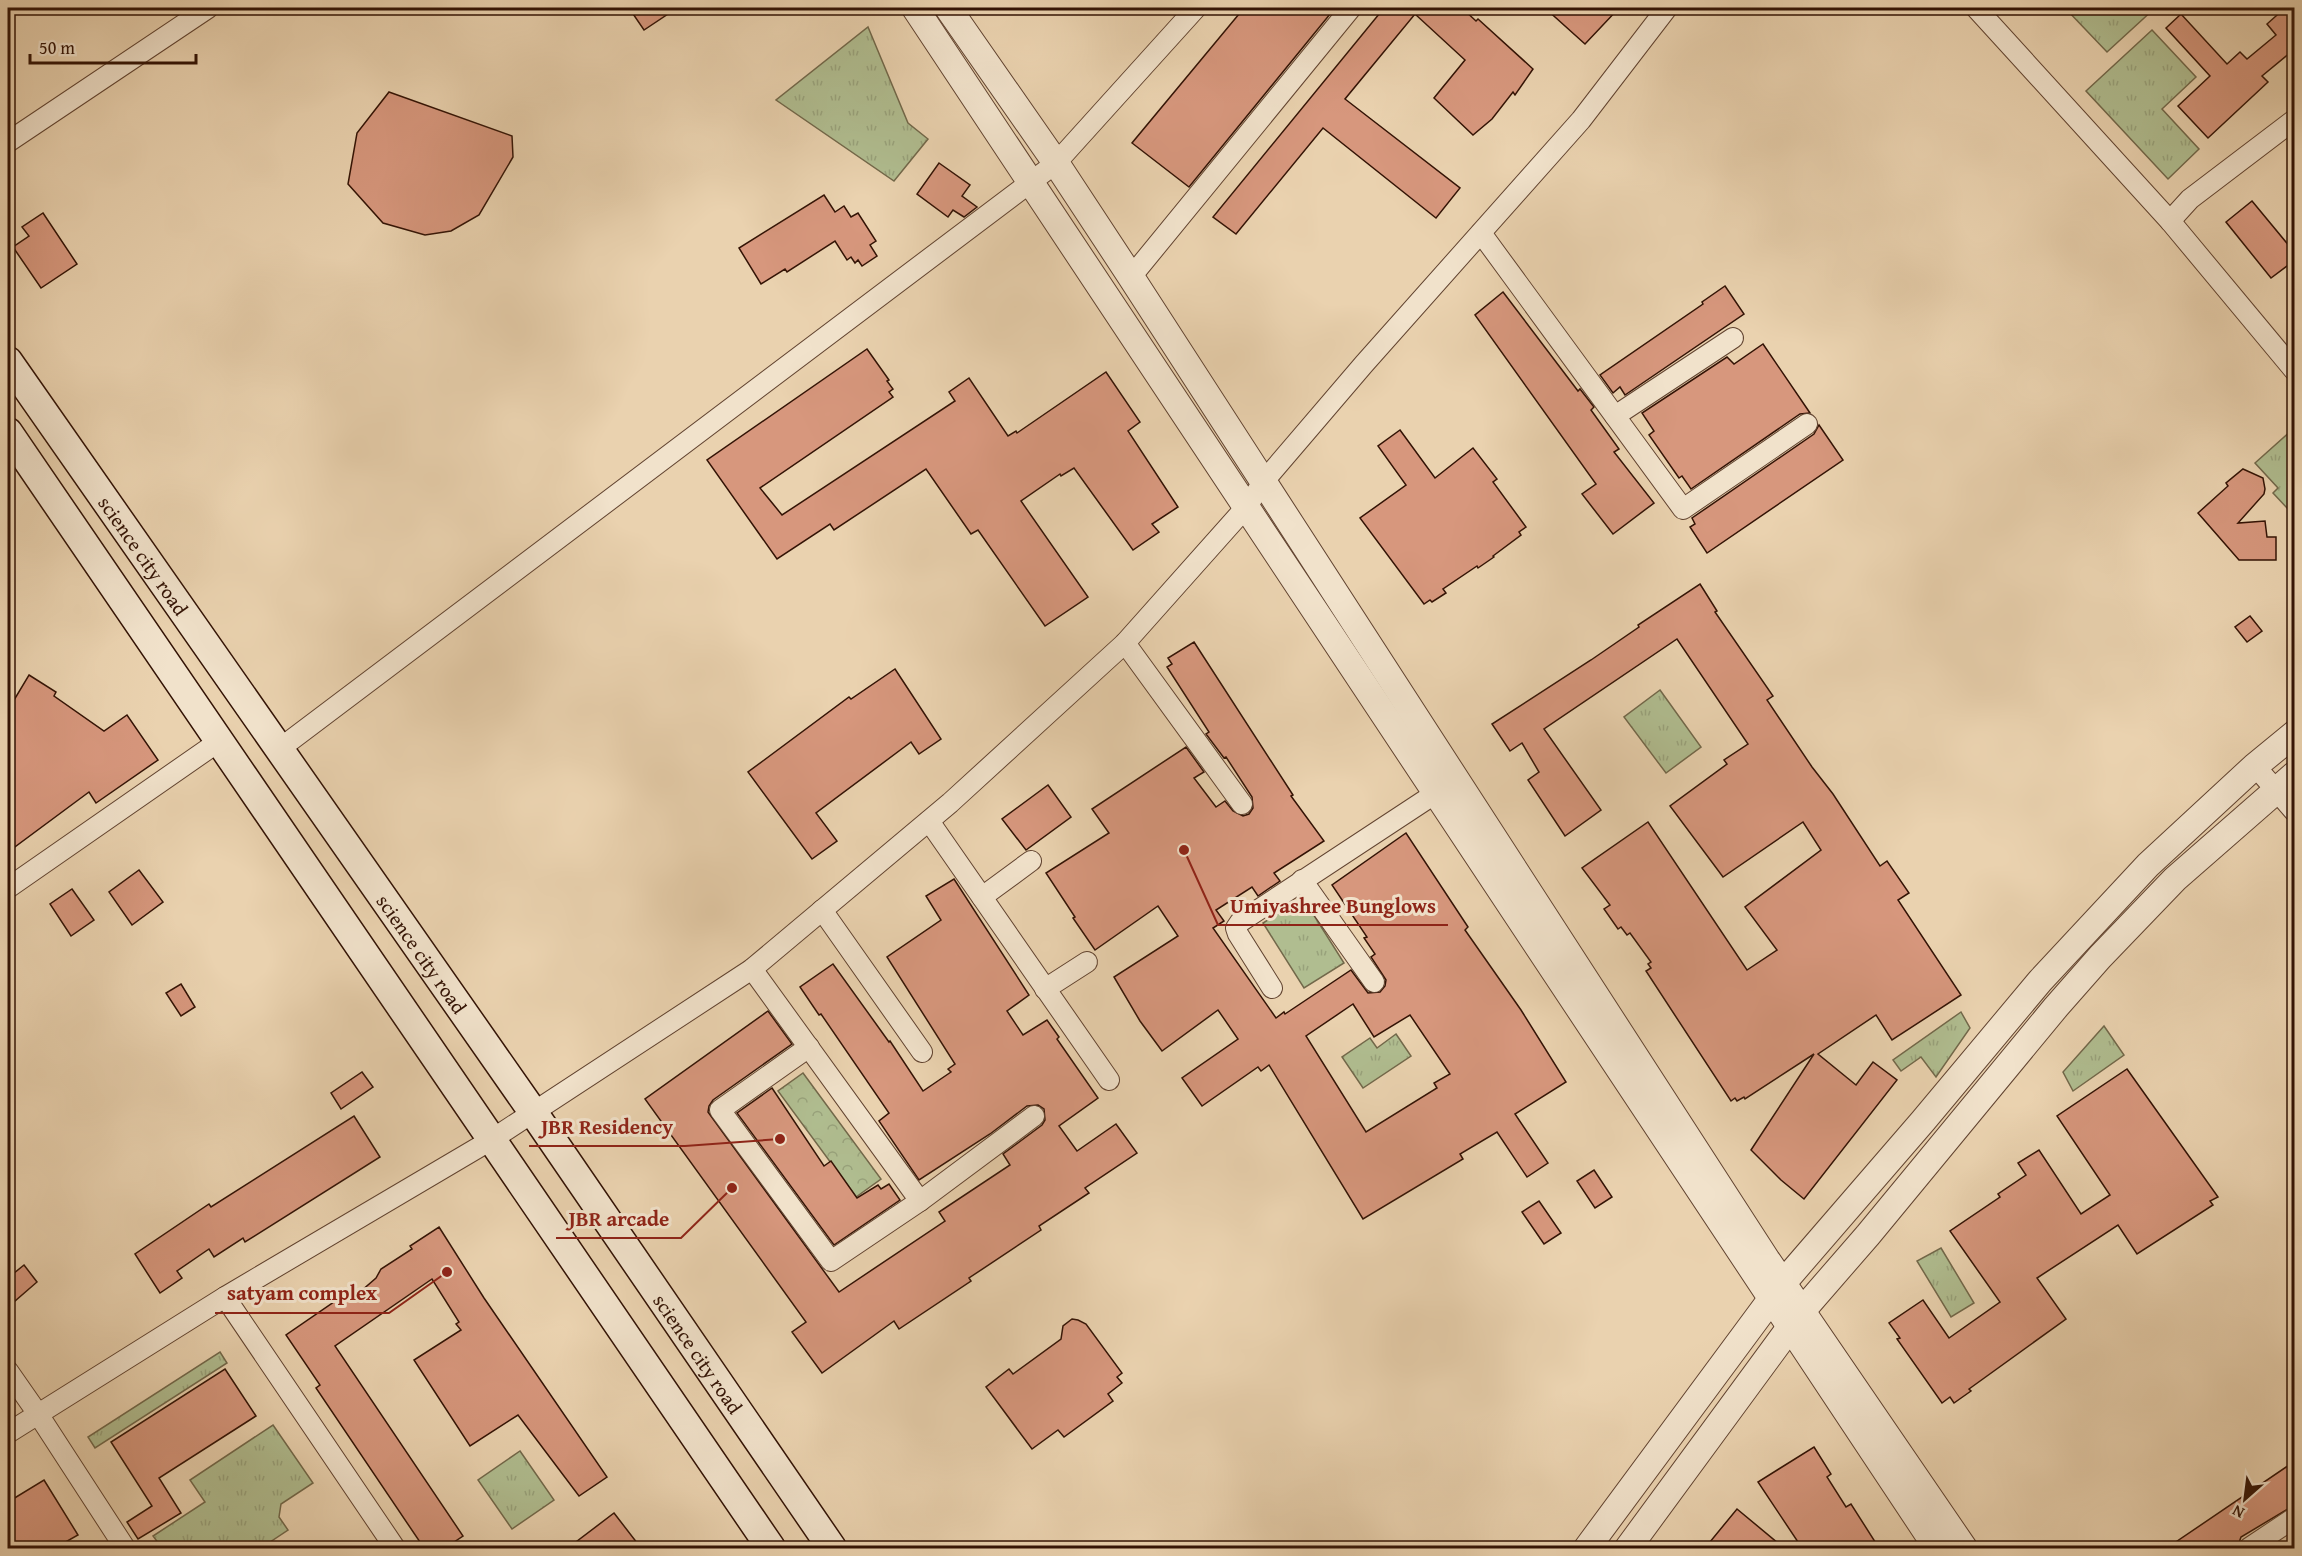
<svg xmlns="http://www.w3.org/2000/svg" width="2302" height="1556" font-family="'Gentium Book Plus',serif">
<style>
.grass{fill:url(#grass-tufts);stroke:#72684a;stroke-width:1.5}
.park{fill:url(#park-crowns);stroke:#72684a;stroke-width:1.5}
.building{fill:#d7977d;stroke:#331305;stroke-width:1.5;fill-rule:evenodd}
.lines{fill:none;stroke-linecap:round;stroke-linejoin:round}
.minor-casing{stroke:#614330;stroke-width:22}
.tertiary-casing{stroke:#614330;stroke-width:28}
.secondary-casing{stroke:#331305;stroke-width:31}
.minor{stroke:#f1e2cb;stroke-width:20}
.tertiary{stroke:#f1e2cb;stroke-width:26}
.secondary{stroke:#f1e2cb;stroke-width:28}
.labels{text-anchor:middle;dominant-baseline:central;stroke-width:6;stroke-linejoin:round;paint-order:stroke}
.street-label{font-size:20px;fill:#331305;stroke:#f1e2cb}
.leader{fill:none;stroke:#8f2418;stroke-width:2}
.callout-dot{fill:#8f2418;stroke:#f1e2cb;stroke-width:2}
.callout-label{font-size:21px;text-anchor:middle;font-weight:bold;fill:#8f2418;stroke:#f1e2cb;stroke-width:6;stroke-linejoin:round;paint-order:stroke}
</style>
<defs>
<pattern id="grass-tufts" width="24" height="20" patternUnits="userSpaceOnUse" patternTransform="scale(1.5)"><rect width="24" height="20" fill="#b0bd90"/><path d="M3 7l-1-3M5 7V3M7 7l1-3M15 17l-1-3M17 17v-4M19 17l1-3" fill="none" stroke="#98a27b"/></pattern>
<pattern id="park-crowns" width="20" height="18" patternUnits="userSpaceOnUse" patternTransform="scale(1.5)"><rect width="20" height="18" fill="#b0bd90"/><path d="M2 6a3 3 0 1 1 6 0M12 15a3 3 0 1 1 6 0" fill="none" stroke="#98a27b"/></pattern>
</defs>
<rect width="100%" height="100%" fill="#ead2af"/>
<filter id="stains"><feTurbulence type="fractalNoise" baseFrequency=".00333" numOctaves="4"/><feColorMatrix values="0 0 0 0 .2 0 0 0 0 .09 0 0 0 0 .02 0 0 0 .5 -.17"/></filter>
<radialGradient id="worn" r=".72"><stop offset=".6" stop-color="#630" stop-opacity="0"/><stop offset="1" stop-color="#630" stop-opacity=".3"/></radialGradient>
<g class="grass">
<polygon points="2065,8 2155,8 2107,52"/>
<polygon points="868,27 908,123 928,139 894,181 776,100"/>
<polygon points="2152,30 2196,77 2162,109 2199,149 2168,179 2086,91"/>
<polygon points="2294,428 2294,503 2288,509 2273,493 2278,488 2255,463"/>
<polygon points="1660,690 1701,747 1666,773 1624,717"/>
<polygon points="1303,898 1344,963 1304,988 1263,923"/>
<polygon points="1961,1012 1970,1028 1936,1077 1921,1057 1901,1071 1893,1060"/>
<polygon points="2104,1026 2124,1055 2073,1091 2063,1072"/>
<polygon points="1396,1034 1411,1056 1363,1088 1342,1057 1370,1038 1377,1048"/>
<polygon points="1941,1248 1974,1303 1951,1317 1917,1261"/>
<polygon points="220,1352 227,1363 95,1448 88,1437"/>
<polygon points="273,1425 313,1483 281,1504 279,1517 288,1530 261,1548 162,1548 153,1536 205,1502 190,1480"/>
<polygon points="520,1451 554,1500 512,1529 478,1480"/>
</g>
<polygon class="park" points="803,1073 881,1179 856,1197 778,1091"/>
<g class="building">
<polygon points="629,8 677,8 644,30"/>
<polygon points="1244,8 1335,8 1189,187 1132,143"/>
<polygon points="1384,8 1462,8 1476,21 1478,19 1533,69 1515,95 1513,92 1492,119 1473,135 1434,98 1465,60 1415,14 1345,99 1460,188 1436,218 1323,128 1236,234 1213,217"/>
<polygon points="1545,8 1619,8 1585,44"/>
<polygon points="2285,8 2295,8 2295,56 2291,52 2262,76 2268,82 2208,138 2178,106 2210,76 2166,28 2181,14 2227,64 2240,52 2247,59 2276,35 2267,24"/>
<polygon points="389,92 512,136 513,157 479,215 451,231 425,235 383,223 348,184 357,133"/>
<polygon points="939,163 970,185 962,196 977,207 964,217 953,210 948,217 917,194"/>
<polygon points="824,195 835,212 844,206 851,217 858,213 876,241 870,245 877,256 862,266 858,260 855,263 851,257 847,260 835,241 787,272 785,269 761,284 739,248"/>
<polygon points="2252,201 2295,253 2295,260 2271,278 2226,222"/>
<polygon points="43,213 77,264 41,288 13,247 29,236 22,227"/>
<polygon points="1725,286 1744,314 1625,395 1620,387 1613,393 1600,375 1703,304 1702,302"/>
<polygon points="1503,292 1578,391 1580,389 1594,407 1591,410 1619,449 1614,452 1654,503 1613,534 1582,494 1596,484 1475,315"/>
<polygon points="1763,344 1810,413 1800,414 1691,489 1682,476 1679,478 1649,435 1654,431 1642,413 1727,357 1734,364"/>
<polygon points="867,349 889,380 887,381 893,389 889,392 893,397 760,488 782,515 955,401 949,392 969,378 1008,436 1016,431 1017,433 1106,372 1140,422 1128,431 1178,507 1152,524 1159,532 1133,550 1074,468 1061,476 1060,474 1021,501 1088,597 1045,626 978,530 971,534 926,469 834,530 830,524 777,559 707,460"/>
<polygon points="1819,425 1843,460 1707,553 1690,527 1695,524 1692,518 1814,434"/>
<polygon points="1400,430 1435,478 1473,448 1497,479 1493,482 1526,527 1519,532 1521,535 1493,556 1494,557 1478,568 1477,566 1443,589 1446,593 1432,602 1430,600 1424,604 1360,518 1406,485 1378,446"/>
<polygon points="2243,469 2263,478 2265,489 2264,494 2238,523 2265,521 2267,537 2276,537 2276,560 2239,560 2198,513 2228,486 2226,483"/>
<polygon points="1700,584 1717,611 1715,612 1773,696 1767,700 1812,767 1833,794 1880,866 1887,861 1909,893 1898,900 1961,995 1892,1040 1876,1015 1818,1054 1856,1085 1873,1062 1897,1080 1804,1199 1781,1180 1751,1150 1814,1054 1745,1099 1744,1097 1737,1101 1735,1098 1731,1101 1646,971 1651,968 1648,964 1651,962 1630,933 1627,935 1621,927 1618,929 1604,909 1610,905 1582,868 1648,822 1747,970 1777,950 1745,907 1821,850 1803,822 1723,877 1670,806 1727,764 1724,760 1748,744 1677,639 1544,729 1601,810 1565,836 1528,780 1539,772 1522,743 1510,751 1492,724 1591,660 1639,627 1638,625"/>
<polygon points="2250,616 2262,631 2247,642 2235,627"/>
<path d="M 1194,642 L 1293,795 L 1291,796 L 1324,841 L 1274,873 L 1280,881 L 1258,896 L 1252,887 L 1216,910 L 1224,921 L 1213,928 L 1276,1018 L 1284,1012 L 1285,1014 L 1351,970 L 1368,993 L 1380,992 L 1385,986 L 1386,980 L 1371,957 L 1375,954 L 1364,938 L 1367,937 L 1332,885 L 1406,833 L 1468,927 L 1465,930 L 1521,1010 L 1566,1082 L 1515,1114 L 1548,1163 L 1527,1177 L 1497,1132 L 1460,1154 L 1463,1159 L 1363,1219 L 1269,1065 L 1261,1071 L 1258,1067 L 1202,1106 L 1182,1078 L 1238,1039 L 1218,1010 L 1162,1051 L 1140,1021 L 1114,977 L 1178,936 L 1158,906 L 1095,950 L 1073,918 L 1075,917 L 1046,873 L 1109,833 L 1092,809 L 1186,747 L 1204,772 L 1194,778 L 1216,807 L 1225,801 L 1233,811 L 1243,816 L 1249,814 L 1253,808 L 1252,797 L 1226,757 L 1224,758 L 1206,734 L 1209,732 L 1167,667 L 1172,664 L 1168,658 ZM 1353,1004 L 1374,1037 L 1410,1015 L 1450,1074 L 1434,1083 L 1437,1088 L 1366,1132 L 1306,1036 Z"/>
<polygon points="895,669 941,739 919,754 911,742 816,813 837,841 812,859 748,772 849,697 851,699"/>
<polygon points="29,675 56,692 54,696 104,731 127,715 158,760 96,803 89,792 8,852 8,710"/>
<polygon points="1048,785 1071,817 1026,850 1002,819"/>
<polygon points="139,870 163,902 132,925 109,892"/>
<polygon points="954,879 1029,995 1007,1011 1023,1035 1047,1020 1059,1037 1057,1039 1098,1098 1059,1126 1077,1151 1116,1124 1137,1153 1085,1188 1089,1193 1039,1226 1041,1230 969,1278 971,1281 899,1329 894,1321 822,1373 792,1332 806,1322 645,1099 768,1011 792,1044 713,1100 709,1106 708,1112 839,1292 945,1221 939,1212 1010,1165 1003,1154 1042,1125 1045,1120 1044,1109 1038,1105 1027,1106 990,1134 919,1180 879,1121 889,1113 821,1014 819,1015 800,987 833,964 889,1042 890,1041 923,1091 951,1072 948,1069 955,1064 887,957 941,920 926,896"/>
<polygon points="72,889 94,920 71,936 50,904"/>
<polygon points="181,984 195,1007 181,1016 166,993"/>
<polygon points="2127,1069 2218,1197 2210,1201 2213,1205 2137,1254 2118,1225 2037,1278 2066,1319 1969,1389 1971,1391 1954,1403 1950,1397 1942,1403 1897,1339 1900,1338 1889,1323 1923,1300 1949,1338 2000,1302 1950,1231 2000,1197 1998,1194 2026,1175 2018,1163 2039,1150 2081,1214 2110,1195 2057,1116"/>
<polygon points="362,1072 373,1087 341,1109 331,1093"/>
<polygon points="772,1088 824,1166 831,1161 857,1198 878,1185 881,1189 889,1184 900,1200 834,1245 737,1113"/>
<polygon points="354,1116 380,1157 245,1242 243,1238 214,1257 209,1249 177,1271 182,1278 160,1293 135,1254 209,1204 211,1207"/>
<polygon points="1594,1170 1612,1197 1595,1208 1577,1181"/>
<polygon points="1539,1201 1561,1233 1544,1244 1522,1212"/>
<polygon points="439,1227 484,1298 607,1477 579,1496 518,1415 470,1446 414,1360 461,1330 456,1324 459,1322 432,1279 335,1346 463,1536 445,1548 424,1548 316,1388 320,1385 286,1335 334,1302 361,1291 376,1278 381,1269 412,1249 410,1246"/>
<polygon points="24,1265 37,1282 8,1307 8,1278"/>
<polygon points="1072,1319 1078,1320 1086,1324 1122,1373 1117,1377 1122,1383 1108,1394 1113,1401 1064,1437 1058,1430 1032,1449 986,1387 1009,1369 1013,1374 1061,1339 1063,1326"/>
<polygon points="225,1369 256,1416 159,1478 181,1513 138,1539 127,1522 152,1506 111,1442"/>
<polygon points="1814,1447 1831,1474 1827,1477 1846,1507 1851,1504 1879,1548 1802,1548 1758,1482"/>
<polygon points="2295,1461 2295,1500 2291,1503 2293,1506 2241,1537 2237,1548 2167,1548"/>
<polygon points="44,1480 78,1535 55,1548 8,1548 8,1502"/>
<polygon points="1737,1509 1784,1548 1705,1548"/>
<polygon points="614,1513 641,1548 568,1548"/>
</g>
<g class="lines">
<g class="minor-casing">
<g id="minor">
<polyline points="1976,8 2170,221 2294,370"/>
<polyline points="8,142 208,8"/>
<polyline points="2170,221 2190,199 2294,120"/>
<polyline points="1481,233 1683,509 1807,424"/>
<polyline points="1131,277 1351,8"/>
<polyline points="1615,416 1733,338"/>
<polyline points="1125,643 1242,804"/>
<polyline points="278,750 1056,163 1196,8"/>
<polyline points="2255,766 2294,811"/>
<polyline points="929,821 1109,1080"/>
<polyline points="1302,880 1374,982"/>
<polyline points="8,888 218,742"/>
<polyline points="982,897 1031,861"/>
<polyline points="822,910 922,1052"/>
<polyline points="752,969 920,1201"/>
<polyline points="1272,988 1238,934 1236,928 1240,922 1436,793"/>
<polyline points="1045,989 1087,962"/>
<polyline points="809,1047 720,1110 831,1261 920,1201 1034,1116"/>
<polyline points="225,1297 395,1548"/>
<polyline points="8,1371 38,1414 125,1548"/>
<polyline points="8,1433 225,1297 491,1140 752,969 950,803 1125,643 1247,506 1264,481 1364,364 1581,120 1667,8"/>
<polyline points="2249,1548 2294,1518"/>
</g>
</g>
<g class="tertiary-casing">
<g id="tertiary">
<polyline points="915,8 1937,1548"/>
<polyline points="948,8 1056,163 1131,277 1767,1260 1964,1548"/>
<polyline points="1587,1548 1783,1283 1923,1121 2040,981 2148,865 2255,766 2294,734"/>
<polyline points="1628,1548 1802,1311 1868,1235 2056,1007 2100,957 2175,879 2294,775"/>
</g>
</g>
<g class="secondary-casing">
<g id="secondary">
<path id="s1" d="M 8,361 L 533,1112 L 832,1548"/>
<polyline points="8,432 771,1548"/>
</g>
</g>
<use href="#minor" class="minor"/>
<use href="#tertiary" class="tertiary"/>
<use href="#secondary" class="secondary"/>
</g>
<g class="labels">
<g class="street-label">
<text stroke="none"><textPath href="#s1" startOffset="237">science city road</textPath></text>
<text stroke="none"><textPath href="#s1" startOffset="723">science city road</textPath></text>
<text stroke="none"><textPath href="#s1" startOffset="1209">science city road</textPath></text>
</g>
</g>
<path class="leader" d="M1184 850L1218 925H1448M780 1139L685 1146H529M732 1188L681 1238H556M447 1272L389 1313H215"/>
<g class="callout-dot">
<circle cx="1184" cy="850" r="6"/>
<circle cx="780" cy="1139" r="6"/>
<circle cx="732" cy="1188" r="6"/>
<circle cx="447" cy="1272" r="6"/>
</g>
<g class="callout-label">
<text x="1333" y="913">Umiyashree Bunglows</text>
<text x="607" y="1134">JBR Residency</text>
<text x="619" y="1226">JBR arcade</text>
<text x="302" y="1300">satyam complex</text>
</g>
<rect width="2302" height="1556" fill="none" stroke="#ead2af" stroke-width="30"/>
<rect x="9" y="9" width="2284" height="1538" fill="none" stroke="#331305" stroke-width="3"/>
<rect x="15" y="15" width="2272" height="1526" fill="none" stroke="#331305" stroke-width="1.5"/>
<g transform="translate(2245 1499) rotate(208)" stroke="#f1e2cb" stroke-width="4.5" paint-order="stroke">
<path d="M0-4.5L10 22L0 15L-10 22Z" fill="#331305"/>
<text y="-9" font-size="16" font-weight="bold" text-anchor="middle" fill="#331305">N</text>
</g>
<path d="M30 54v9h166v-9" fill="none" stroke="#331305" stroke-width="3"/>
<text x="39" y="54" font-size="18" fill="#331305" stroke="#f1e2cb" stroke-width="4.5" paint-order="stroke">50 m</text>
<rect width="100%" height="100%" filter="url(#stains)"/>
<rect width="100%" height="100%" fill="url(#worn)"/>
</svg>
